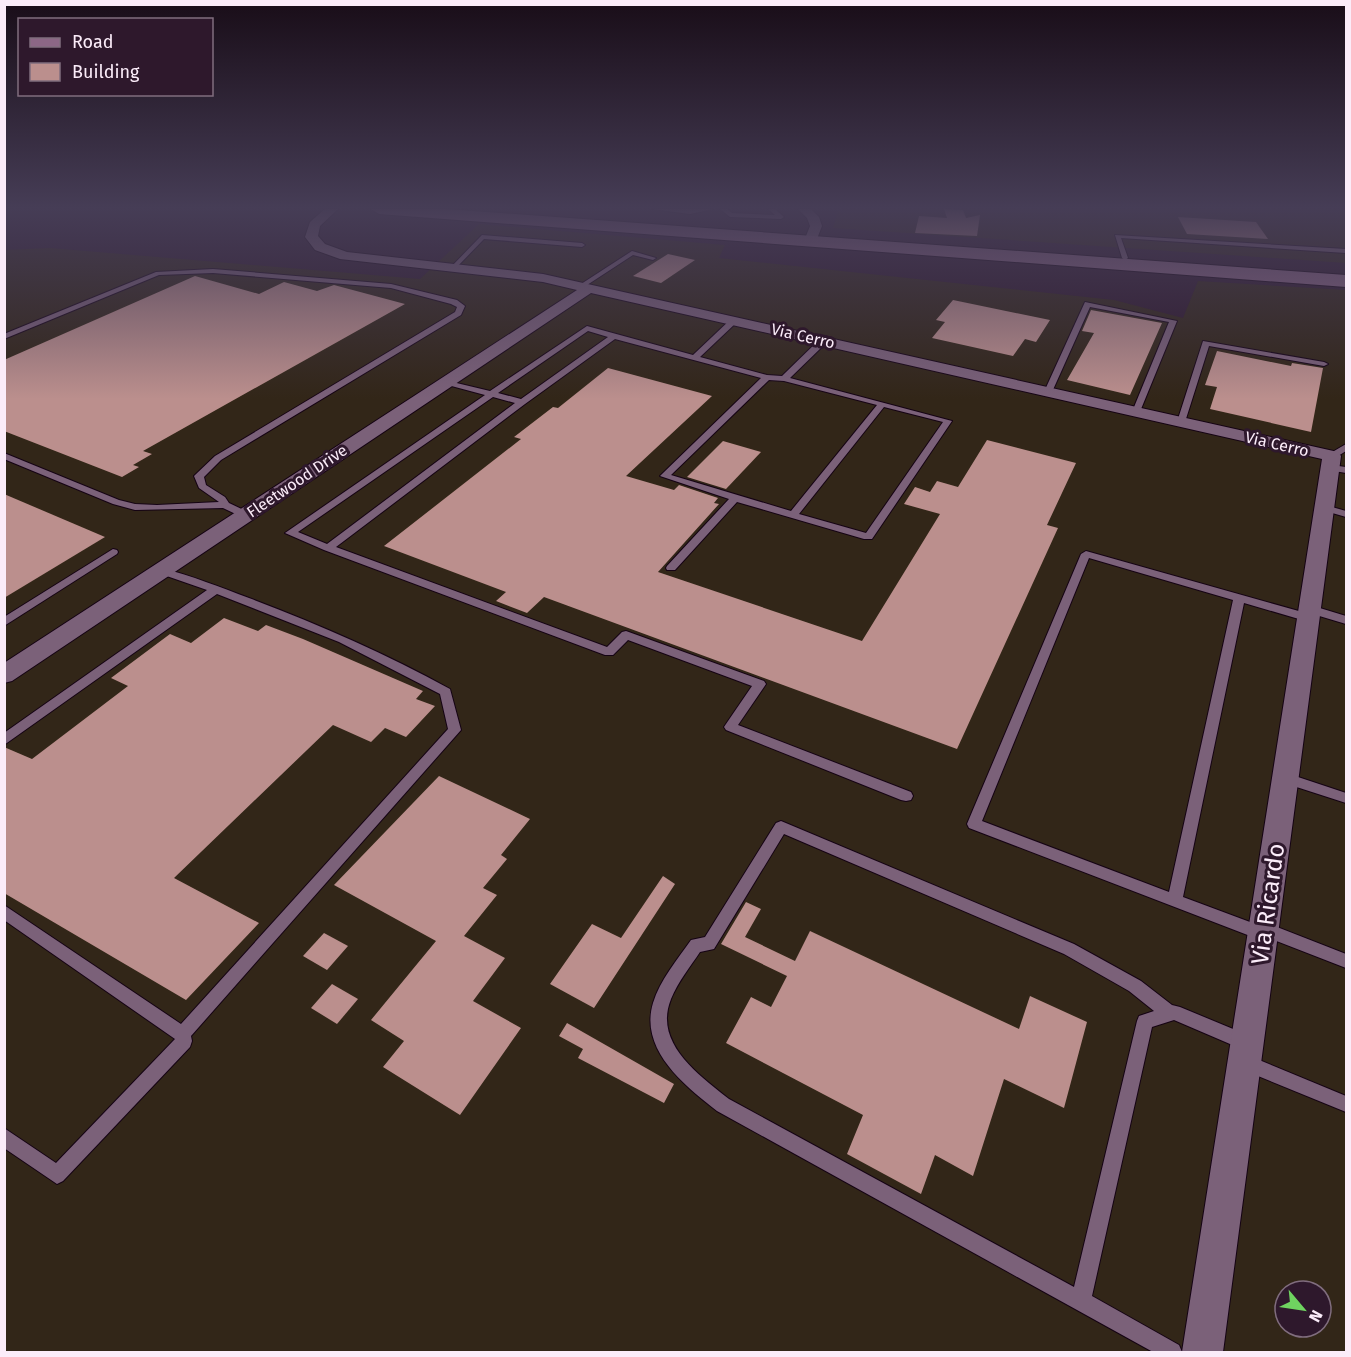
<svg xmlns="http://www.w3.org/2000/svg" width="1351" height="1357" font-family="'Fira Sans',sans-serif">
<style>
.commercial{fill:#322618;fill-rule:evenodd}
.building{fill:#bb8f8d}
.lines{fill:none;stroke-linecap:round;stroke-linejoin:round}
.lane-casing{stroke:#150314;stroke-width:2}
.street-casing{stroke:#150314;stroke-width:2}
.secondary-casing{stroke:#150314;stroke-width:2}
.lane{fill:#7b6179;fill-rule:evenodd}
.street{fill:#7b6179;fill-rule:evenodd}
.secondary{fill:#8c6786;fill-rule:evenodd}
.labels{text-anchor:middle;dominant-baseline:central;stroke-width:6;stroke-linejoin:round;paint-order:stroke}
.far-street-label{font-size:16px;fill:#fbecf9;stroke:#2e182c}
.near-street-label{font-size:24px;fill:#fbecf9;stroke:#2e182c}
</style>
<rect width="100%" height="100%" fill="#2e182c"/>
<g class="commercial">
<polygon points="852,209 1335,209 1346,212 1346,263 833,228 838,211"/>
<path d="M 479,224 L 725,245 L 719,258 L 1114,300 L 1183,318 L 1198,281 L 1346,290 L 1346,1352 L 5,1352 L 4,250 L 50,248 L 420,279 ZM 1285,1291 L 1321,1291 L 1321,1327 L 1285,1327 Z"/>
</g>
<g class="building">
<polygon points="944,209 963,210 966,218 980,215 977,236 915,233 919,216 947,218"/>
<polygon points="1178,217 1256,222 1268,239 1187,234"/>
<polygon points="668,254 695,260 661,283 633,276"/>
<polygon points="195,276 259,294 284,282 317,291 334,285 405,304 143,451 152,454 133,465 139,467 122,477 4,431 4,360"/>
<polygon points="953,300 1050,320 1036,342 1025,339 1013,356 932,338 945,322 936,320"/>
<polygon points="1091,310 1162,323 1130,395 1067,380 1094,333 1082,331"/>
<polygon points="1217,351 1291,366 1292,363 1323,368 1311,432 1210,409 1217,387 1205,385"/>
<polygon points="608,368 712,396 626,476 674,490 679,485 718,498 714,503 719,504 658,572 862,641 940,514 904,504 915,487 930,492 937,481 958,487 987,440 1076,463 1047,525 1058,528 957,749 544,597 527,613 496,601 506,592 384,546 521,439 514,437 553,407 558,408"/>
<polygon points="723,441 761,452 726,489 687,477"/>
<polygon points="4,494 105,537 4,598"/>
<polygon points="224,618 258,631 266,625 303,639 423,691 416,699 435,706 406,737 385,728 371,742 333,725 174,878 259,923 186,1000 4,893 4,747 32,759 128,686 111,678 170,634 191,643"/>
<polygon points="439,776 530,819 501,855 507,859 483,888 497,895 464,936 505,958 473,1001 521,1028 460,1115 383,1067 404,1041 371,1020 436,941 334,885"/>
<polygon points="663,876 675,884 594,1008 550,984 592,924 621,938"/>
<polygon points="746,902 761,909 745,937 795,961 810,931 1019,1029 1030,996 1087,1022 1064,1108 1004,1079 973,1176 935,1155 921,1194 847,1154 863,1115 726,1043 751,997 771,1007 787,976 721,944"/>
<polygon points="324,933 348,946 327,970 303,956"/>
<polygon points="332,984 358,999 337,1024 311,1008"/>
<polygon points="567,1023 674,1084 664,1103 578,1058 583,1049 559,1036"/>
</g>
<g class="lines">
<g class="lane-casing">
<g id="lane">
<polygon points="652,209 713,209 690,214"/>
<polygon points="720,209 727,209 732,213 775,215 768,209 775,209 784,217 781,219 730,217"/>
<polygon points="482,235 582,243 585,245 582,247 484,239 454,270 450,270 450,268"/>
<polygon points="1115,235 1346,249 1346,253 1121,238 1128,258 1125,260 1122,258"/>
<polygon points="632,251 656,258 653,260 633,255 584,287 578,286"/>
<polygon points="213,269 391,284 457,300 465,306 461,315 221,460 204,477 206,485 225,497 229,503 250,513 250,517 242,517 223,508 135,510 113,504 4,459 4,453 119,500 135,504 157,505 219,502 199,488 194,476 215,456 455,312 457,307 451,304 391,288 213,273 159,275 4,339 4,334 156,272"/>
<polygon points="1085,302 1177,321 1139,414 1132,412 1169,322 1090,307 1052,392 1048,395 1044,392"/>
<path d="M 731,319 L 738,321 L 700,357 L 767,375 L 782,376 L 820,339 L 826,339 L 826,343 L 790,378 L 952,421 L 872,539 L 864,539 L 737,502 L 675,570 L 667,570 L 666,568 L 667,566 L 729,499 L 660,476 L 761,378 L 615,339 L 525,404 L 336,547 L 607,647 L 622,632 L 626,631 L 764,681 L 766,684 L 764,687 L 738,725 L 911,792 L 913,796 L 911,800 L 906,801 L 901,800 L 726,730 L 724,727 L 726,724 L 752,686 L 628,640 L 613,655 L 605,655 L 324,550 L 285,533 L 485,395 L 444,384 L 444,380 L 490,391 L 587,326 L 693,355 ZM 588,331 L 608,337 L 521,399 L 498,393 ZM 769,380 L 784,381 L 877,405 L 791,511 L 671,475 ZM 493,397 L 515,403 L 327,544 L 298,532 ZM 884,407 L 943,422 L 866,533 L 799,514 Z"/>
<polygon points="1203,341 1324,362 1328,364 1324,366 1209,346 1185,422 1178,424 1177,422"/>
<polygon points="1346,444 1346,451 1335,458 1329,458 1329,454"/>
<polygon points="1331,465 1346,467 1346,473 1328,470 1326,468"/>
<polygon points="1325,505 1346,511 1346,517 1322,510 1322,506"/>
<polygon points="113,549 117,550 118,552 117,554 4,626 4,617"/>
<path d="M 1086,551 L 1313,615 L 1315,618 L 1309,622 L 1244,603 L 1183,897 L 1258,925 L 1264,922 L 1346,954 L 1346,968 L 1269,938 L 1263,941 L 1258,939 L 969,828 L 967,824 L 1081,554 ZM 1089,558 L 1233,600 L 1169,892 L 982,821 Z"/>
<path d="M 162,568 C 192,576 220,587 249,598 C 318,624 385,653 450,689 L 461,730 L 191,1036 L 192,1041 L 190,1047 L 63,1181 L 57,1184 L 4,1148 L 4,1128 L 56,1163 L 175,1039 L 4,920 L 4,905 L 181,1024 L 448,729 L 440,694 L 339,642 L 217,594 L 4,745 L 4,733 L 207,590 L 158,573 L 157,571 Z"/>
<polygon points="1310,605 1346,616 1346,624 1306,612 1304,609"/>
<polygon points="1286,773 1346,793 1346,803 1281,782 1279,778 1281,774"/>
<path d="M 781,821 L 1074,944 L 1141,981 L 1172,1005 L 1180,1007 L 1250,1036 L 1252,1042 L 1250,1048 L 1244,1050 L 1174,1020 L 1152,1027 L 1092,1296 L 1179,1345 L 1182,1352 L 1153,1352 L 717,1111 C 685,1086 639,1050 653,1003 C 660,980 677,960 691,940 L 705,937 L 776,823 ZM 784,834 L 1064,954 L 1129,991 L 1154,1011 L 1139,1016 L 1137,1021 L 1074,1287 L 729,1099 C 699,1075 653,1043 671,999 C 678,982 690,967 700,952 L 714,949 Z"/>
<polygon points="1247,1055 1346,1096 1346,1112 1241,1069 1239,1063 1241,1057"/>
</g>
</g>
<g class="street-casing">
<g id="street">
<polygon points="325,209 338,209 320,226 318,236 325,244 347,252 543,274 1338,452 1341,456 1223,1352 1182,1352 1322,459 591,293 12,681 4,683 4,663 577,290 543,282 340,259 315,250 305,237 310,222"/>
<polygon points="798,209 811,209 819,217 822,226 815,244 810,245 804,241 810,226 807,218"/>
</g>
</g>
<g class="secondary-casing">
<polygon id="secondary" points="371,209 446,209 1346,275 1346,287 379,214"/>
</g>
<use href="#lane" class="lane"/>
<use href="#street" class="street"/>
<use href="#secondary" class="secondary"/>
</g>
<linearGradient id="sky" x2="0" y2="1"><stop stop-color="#190d18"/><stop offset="0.52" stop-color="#463d56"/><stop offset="1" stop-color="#463d56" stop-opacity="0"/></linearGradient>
<rect width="1351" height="399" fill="url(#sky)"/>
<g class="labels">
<g class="far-street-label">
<text transform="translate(803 336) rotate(13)">Via Cerro</text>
<text transform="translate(1277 444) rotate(13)">Via Cerro</text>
<text transform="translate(297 481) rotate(-34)">Fleetwood Drive</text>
</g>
<g class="near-street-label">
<text transform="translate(1268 904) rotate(-82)">Via Ricardo</text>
</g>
</g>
<rect width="1351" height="1357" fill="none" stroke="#fbecf9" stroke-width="12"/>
<rect x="18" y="18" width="195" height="78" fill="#2e182c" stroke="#806d7e" stroke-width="1.5"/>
<rect x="30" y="38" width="30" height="9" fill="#8c6786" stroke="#806d7e" stroke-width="1.5"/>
<text x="72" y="48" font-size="18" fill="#fbecf9">Road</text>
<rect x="30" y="63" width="30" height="18" fill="#bb8f8d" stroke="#806d7e" stroke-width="1.5"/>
<text x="72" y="78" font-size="18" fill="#fbecf9">Building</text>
<g transform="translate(1303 1309) rotate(119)"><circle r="28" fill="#2e182c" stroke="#806d7e" stroke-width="1.5"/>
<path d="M0-4.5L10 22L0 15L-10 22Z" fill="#6fd360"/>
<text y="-9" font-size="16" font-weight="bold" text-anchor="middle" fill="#fbecf9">N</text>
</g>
</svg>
